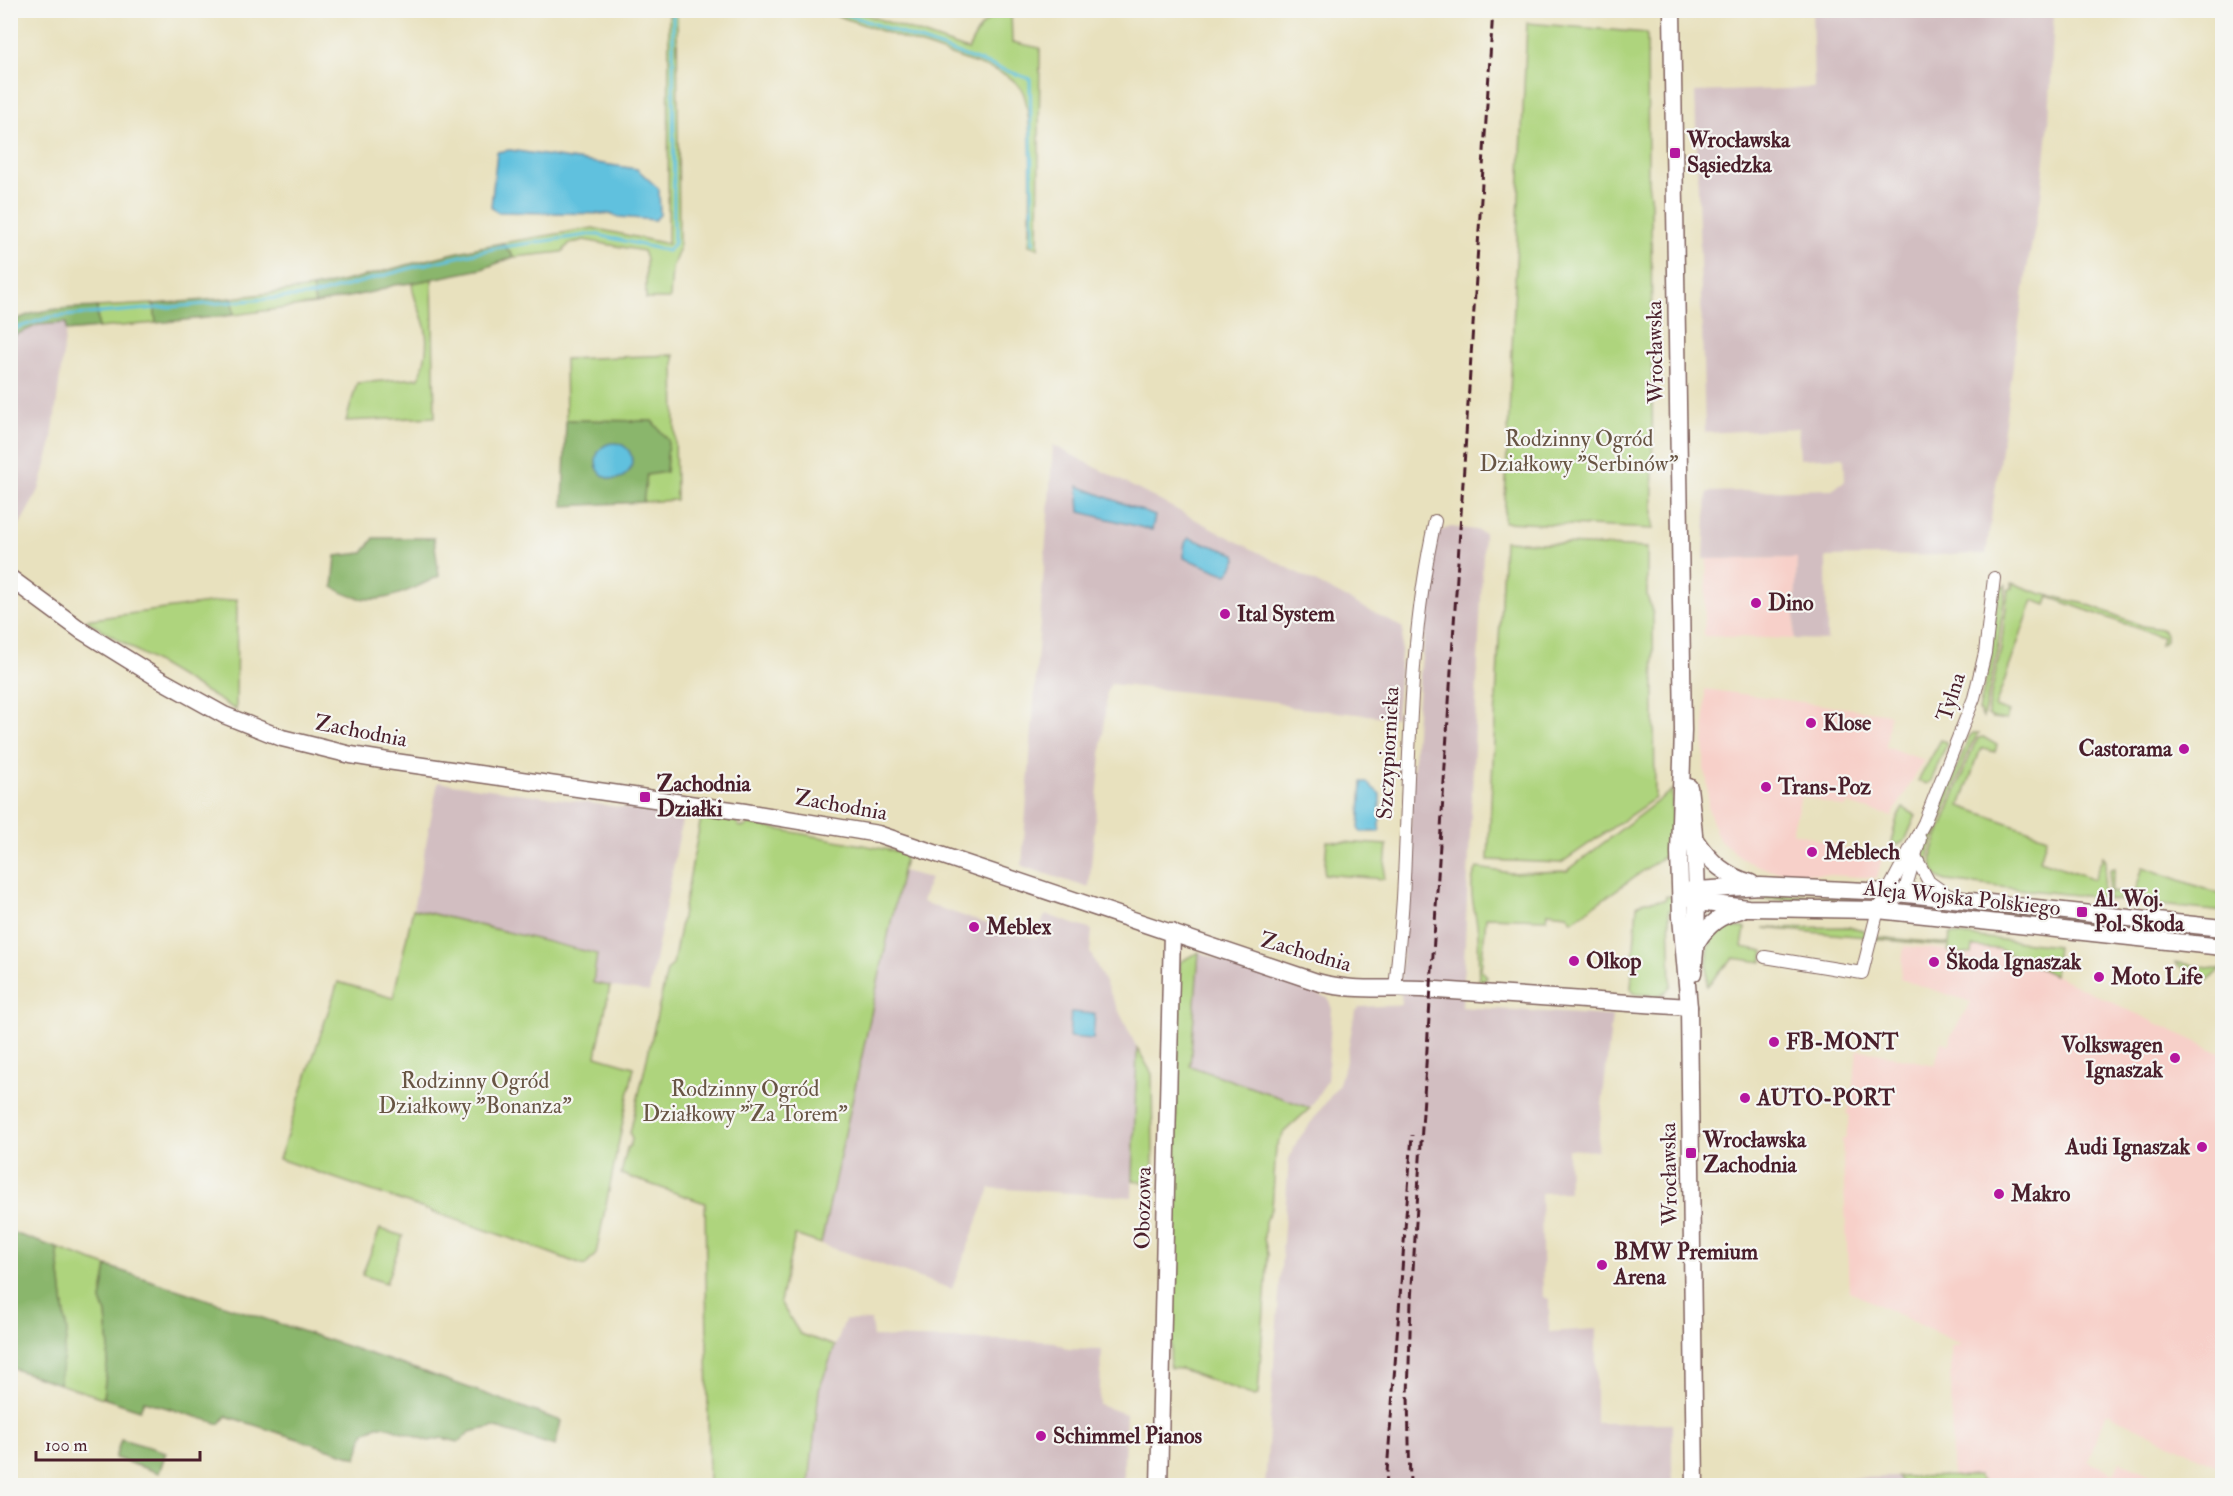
<svg xmlns="http://www.w3.org/2000/svg" width="2233" height="1496" font-family="'IM FELL Double Pica',serif">
<style>
.built{fill:#f7d0c9}
.industrial{fill:#d2bec1}
.green{fill:#aed47d;stroke:#7c7a54;stroke-width:1.5}
.forest{fill:#8ab66c;stroke:#6a6a4c;stroke-width:1.5}
.water{fill:#60c1de;stroke:#557084;stroke-width:1.5}
.lines{fill:none;stroke-linecap:round;stroke-linejoin:round}
.stream{stroke:#60c1de;stroke-width:3}
.street-casing{stroke:#81635e;stroke-width:14}
.secondary-casing{stroke:#81635e;stroke-width:19}
.street{stroke:#fff;stroke-width:12}
.secondary{stroke:#fff;stroke-width:16}
.rail{stroke:#4a1f2b;stroke-width:3;stroke-dasharray:9 4.5;stroke-linecap:butt}
.poi-dot{fill:#b5179e;stroke:#f6f6f2;stroke-width:2}
.labels{text-anchor:middle;dominant-baseline:central;stroke-width:4.5;stroke-linejoin:round;paint-order:stroke}
.poi-label{font-size:22px;font-weight:bold;fill:#4a1f2b;stroke:#f6f6f2;text-anchor:start}
.street-label{font-size:22px;fill:#4a1f2b;stroke:#f6f6f2}
.park-label{font-size:22px;fill:#685544;stroke:#f6f6f2}
</style>
<rect width="100%" height="100%" fill="#f6f6f2"/>
<filter id="ink" filterUnits="userSpaceOnUse"><feTurbulence type="fractalNoise" baseFrequency=".0167" numOctaves="2"/><feDisplacementMap in="SourceGraphic" scale="12" xChannelSelector="R" yChannelSelector="G"/><feConvolveMatrix kernelMatrix="1 2 1 2 8 2 1 2 1" color-interpolation-filters="sRGB"/></filter>
<filter id="wash" filterUnits="userSpaceOnUse"><feTurbulence type="fractalNoise" baseFrequency=".008" numOctaves="4" result="noise"/><feDisplacementMap in="SourceGraphic" scale="24" xChannelSelector="R" yChannelSelector="G"/><feGaussianBlur stdDeviation="1.35" result="paint"/><feColorMatrix in="noise" values="0 0 0 0 0 0 0 0 0 0 0 0 0 0 0 0 0 1.4 0 .05"/><feComposite in="paint" operator="in"/></filter>
<g filter="url(#wash)">
<rect width="100%" height="100%" fill="#e8e1be"/>
<g class="built">
<polygon points="1797,558 1794,639 1704,636 1707,559"/>
<polygon points="1705,689 1890,714 1886,747 1924,760 1892,816 1847,804 1846,808 1801,796 1792,832 1882,859 1877,878 1772,871 1746,861 1722,843 1716,833 1708,807 1707,777 1704,769"/>
<polygon points="1904,946 1948,950 1948,953 1972,956 1973,947 1999,949 2222,1054 2222,1468 2107,1413 2088,1461 2114,1473 2120,1461 2172,1485 1986,1486 1980,1476 1952,1476 1951,1346 1962,1345 1849,1291 1842,1139 1845,1139 1850,1117 1847,1113 1854,1083 1857,1049 1935,1065 1941,1042 1950,1044 1951,1038 1950,1037 1971,1002 1900,979"/>
</g>
<g class="industrial">
<polygon points="1812,11 2054,11 2049,123 2041,196 2027,269 1986,554 1826,557 1827,640 1794,639 1797,558 1704,559 1707,492 1832,489 1845,481 1844,457 1800,459 1798,428 1705,433 1695,92 1814,88"/>
<polygon points="67,323 51,446 39,490 20,524 11,536 11,337 38,325"/>
<polygon points="1053,445 1403,628 1396,718 1289,707 1278,702 1111,684 1107,690 1089,888 1022,866"/>
<polygon points="1451,527 1476,530 1484,533 1462,1007 1612,1016 1597,1151 1568,1149 1569,1192 1541,1193 1543,1297 1549,1299 1549,1332 1596,1329 1596,1423 1672,1423 1672,1485 1265,1486 1289,1159 1298,1140 1338,1086 1345,1065 1355,1012 1360,1007 1402,1005 1400,981 1419,683 1436,532"/>
<polygon points="438,782 683,816 649,992 593,984 596,954 413,909"/>
<polygon points="902,871 930,878 922,902 1014,933 1036,938 1044,917 1047,915 1092,930 1090,952 1137,1048 1132,1197 990,1188 952,1289 821,1244"/>
<polygon points="1199,952 1328,998 1332,1009 1327,1081 1310,1108 1190,1066"/>
<polygon points="845,1320 871,1321 873,1337 1041,1341 1055,1342 1068,1349 1102,1350 1099,1405 1126,1414 1123,1485 809,1486 819,1390"/>
<polygon points="1897,1477 1902,1485 1718,1486 1718,1481"/>
</g>
<g class="green">
<polygon points="669,11 677,11 679,250 672,268 670,299 646,299 646,259 643,251 584,240 569,244 562,252 514,257 502,243 593,228 668,244"/>
<path d="M 824,11 L 856,11 L 968,50 C 977,31 988,11 1011,11 L 1012,42 L 1040,48 L 1038,248 L 1029,245 L 1030,228 C 1030,199 1034,113 1022,90 C 1016,80 1007,75 997,71 Z"/>
<polygon points="1527,23 1647,33 1648,182 1651,203 1653,529 1504,522"/>
<path d="M 432,279 L 435,417 L 346,421 L 357,383 L 419,378 C 426,360 430,339 423,320 C 419,306 413,299 412,283 Z"/>
<polygon points="312,288 315,304 234,315 232,298"/>
<polygon points="154,304 156,323 98,328 97,307"/>
<polygon points="674,355 676,500 643,502 646,475 666,471 668,440 652,421 566,420 565,359"/>
<polygon points="1504,541 1647,548 1647,596 1653,614 1655,798 1561,863 1488,860"/>
<polygon points="2012,583 2039,593 2089,605 2143,626 2161,629 2166,634 2166,641 2160,645 2162,637 2049,597 2046,605 2033,600 1995,707 2009,712 2006,720 1993,718 1988,715 1988,708 2001,648 2008,590 2012,588"/>
<polygon points="2006,585 1997,653 1983,718 1979,710 1990,663 1998,594 2000,589"/>
<polygon points="237,599 236,710 85,620"/>
<polygon points="1973,733 1979,733 1971,745 1930,849 1928,869 1923,861 1926,847 1969,737"/>
<path d="M 1983,737 L 1997,745 L 1995,752 L 1981,748 L 1960,806 L 2047,837 L 2040,860 L 2094,879 L 2103,856 L 2106,860 L 2102,898 L 1946,881 C 1930,875 1932,865 1933,850 L 1974,745 L 1979,738 Z"/>
<polygon points="1941,740 1946,742 1946,746 1931,781 1927,784 1918,781"/>
<path d="M 1672,790 L 1673,833 L 1667,854 L 1572,921 L 1567,914 L 1548,912 L 1547,919 L 1486,917 L 1481,970 L 1487,976 L 1482,984 L 1479,982 C 1478,966 1479,950 1478,934 C 1477,912 1465,889 1477,868 L 1511,873 L 1567,871 Z"/>
<polygon points="1903,808 1916,815 1905,841 1898,845 1891,842 1897,818"/>
<polygon points="704,816 738,822 738,826 744,827 749,824 906,853 821,1244 795,1235 780,1302 800,1334 835,1346 819,1390 809,1485 709,1485 705,1203 621,1174 627,1148 630,1146 632,1140 630,1133 667,971 673,964 701,818"/>
<polygon points="1327,841 1387,845 1384,879 1324,874"/>
<polygon points="2143,867 2222,895 2222,912 2107,899 2110,869 2115,868 2110,892 2134,895"/>
<polygon points="1720,892 1865,899 1720,899"/>
<path d="M 1666,896 L 1674,896 L 1675,910 L 1669,910 L 1671,986 C 1663,999 1648,995 1635,994 L 1631,989 L 1637,906 L 1645,901 L 1665,900 Z"/>
<polygon points="1919,900 2097,922 2096,927 1918,908"/>
<polygon points="413,909 597,954 593,983 610,986 596,1056 634,1067 596,1254 585,1266 518,1241 279,1159 338,982 393,998"/>
<path d="M 1723,927 L 1745,928 L 1742,947 L 1764,951 L 1762,962 L 1733,958 L 1707,986 C 1708,966 1703,939 1723,927 Z"/>
<polygon points="1850,927 1863,930 1866,937 1764,928"/>
<polygon points="1950,934 2057,946 2054,975 1999,949 1973,947 1972,954 1948,952 1949,946 1876,939 1877,937 1949,944"/>
<polygon points="1199,952 1190,1066 1310,1108 1284,1132 1276,1147 1272,1208 1265,1221 1264,1239 1268,1254 1258,1395 1254,1396 1181,1369 1170,1368 1180,962"/>
<polygon points="2174,962 2220,970 2208,980 2197,984 2191,975"/>
<polygon points="1137,1048 1152,1074 1153,1166 1147,1184 1133,1180"/>
<polygon points="380,1229 403,1236 386,1283 362,1275"/>
<polygon points="57,1248 107,1266 101,1300 106,1314 109,1349 103,1398 59,1384 67,1334"/>
<polygon points="1978,1476 1985,1485 1902,1485 1897,1477"/>
</g>
<g class="forest">
<path d="M 502,243 L 514,257 L 482,269 L 412,283 L 394,285 L 377,291 L 315,304 L 312,288 C 376,276 437,254 502,243 Z"/>
<polygon points="232,298 234,315 156,323 154,304"/>
<path d="M 97,307 L 98,328 L 66,331 L 66,323 L 38,325 L 11,337 L 11,323 C 37,307 66,309 97,307 Z"/>
<polygon points="566,420 652,421 668,440 666,472 647,475 643,502 563,506"/>
<path d="M 374,538 L 434,538 L 439,576 C 403,594 370,612 333,587 L 336,556 L 363,553 Z"/>
<polygon points="11,1232 57,1248 67,1334 59,1384 11,1368"/>
<polygon points="107,1266 430,1374 561,1421 555,1446 493,1427 470,1432 458,1442 442,1438 429,1441 385,1426 377,1426 364,1433 357,1458 226,1416 220,1424 144,1401 140,1410 103,1398 109,1349 106,1314 101,1300"/>
<polygon points="121,1439 166,1452 159,1473 115,1458"/>
</g>
<g class="water">
<polygon points="510,150 637,169 659,189 660,215 655,220 619,217 610,214 497,212 491,207 497,152"/>
<circle cx="614" cy="461" r="18"/>
<polygon points="1078,486 1155,516 1152,530 1080,512"/>
<path d="M 1189,538 L 1236,554 L 1237,559 L 1229,573 L 1225,574 L 1184,558 C 1184,551 1183,542 1189,538 Z"/>
<polygon points="1362,782 1366,782 1380,794 1380,829 1378,832 1361,832 1359,830"/>
<polygon points="1071,1012 1095,1014 1093,1039 1069,1037"/>
</g>
<g class="lines">
<g class="stream">
<polyline points="835,10 1030,79 1033,243"/>
<polyline points="10,330 51,317 315,295 418,266 496,248 594,234 668,251 674,243 673,10"/>
</g>
</g>
</g>
<g filter="url(#ink)">
<g class="lines">
<g class="street-casing">
<g id="street">
<polyline points="1916,858 1929,882 1950,897"/>
<polyline points="1879,910 1904,893 1920,839"/>
<polyline points="1765,957 1862,973 1878,910 1924,823 1974,698 1985,653 1994,578"/>
<path d="M 1395,989 C 1398,959 1401,928 1403,898 C 1410,772 1407,645 1435,521"/>
</g>
</g>
<g class="secondary-casing">
<g id="secondary">
<polyline points="1672,10 1683,730 1679,853 1681,917 1689,1007 1695,1486"/>
<path d="M 10,578 L 82,631 L 161,680 L 224,715 L 282,738 L 351,755 L 388,761 L 745,812 L 878,834 L 1317,982 C 1353,992 1386,987 1422,989 C 1511,995 1600,1001 1689,1007"/>
<path d="M 1689,787 C 1697,849 1700,911 1693,973"/>
<path d="M 1696,841 C 1710,862 1726,876 1751,883"/>
<polyline points="1681,891 1697,902 1748,908 1878,910 2222,947"/>
<polyline points="1681,891 1760,886 1888,892 2222,928"/>
<path d="M 1697,942 C 1708,924 1721,915 1741,910"/>
<polyline points="1159,1486 1172,932"/>
</g>
</g>
<use href="#street" class="street"/>
<use href="#secondary" class="secondary"/>
<g class="rail">
<polyline points="1386,1486 1412,1135"/>
<polyline points="1410,1486 1408,1396 1411,1301 1493,10"/>
</g>
</g>
</g>
<g class="poi-dot">
<rect x="1669" y="147" width="12" height="12" rx="3"/>
<circle cx="1756" cy="603" r="6"/>
<circle cx="1225" cy="614" r="6"/>
<circle cx="1811" cy="723" r="6"/>
<circle cx="2184" cy="749" r="6"/>
<circle cx="1766" cy="787" r="6"/>
<rect x="639" y="791" width="12" height="12" rx="3"/>
<circle cx="1812" cy="852" r="6"/>
<rect x="2076" y="906" width="12" height="12" rx="3"/>
<circle cx="974" cy="927" r="6"/>
<circle cx="1574" cy="961" r="6"/>
<circle cx="1934" cy="962" r="6"/>
<circle cx="2099" cy="977" r="6"/>
<circle cx="1774" cy="1042" r="6"/>
<circle cx="2175" cy="1058" r="6"/>
<circle cx="1745" cy="1098" r="6"/>
<circle cx="2202" cy="1147" r="6"/>
<rect x="1685" y="1147" width="12" height="12" rx="3"/>
<circle cx="1999" cy="1194" r="6"/>
<circle cx="1602" cy="1265" r="6"/>
<circle cx="1041" cy="1436" r="6"/>
</g>
<g class="labels">
<g class="poi-label">
<text x="1687" y="140">Wrocławska<tspan x="1687" dy="25">Sąsiedzka</tspan></text>
<text x="1768" y="603">Dino</text>
<text x="1237" y="614">Ital System</text>
<text x="1823" y="723">Klose</text>
<text x="2172" y="749" text-anchor="end">Castorama</text>
<text x="657" y="784">Zachodnia<tspan x="657" dy="25">Działki</tspan></text>
<text x="1778" y="787">Trans-Poz</text>
<text x="1824" y="852">Meblech</text>
<text x="2094" y="899">Al. Woj.<tspan x="2094" dy="25">Pol. Skoda</tspan></text>
<text x="986" y="927">Meblex</text>
<text x="1586" y="961">Olkop</text>
<text x="1946" y="962">Škoda Ignaszak</text>
<text x="2111" y="977">Moto Life</text>
<text x="1786" y="1042">FB-MONT</text>
<text x="2163" y="1045" text-anchor="end">Volkswagen<tspan x="2163" dy="25">Ignaszak</tspan></text>
<text x="1757" y="1098">AUTO-PORT</text>
<text x="1703" y="1140">Wrocławska<tspan x="1703" dy="25">Zachodnia</tspan></text>
<text x="2190" y="1147" text-anchor="end">Audi Ignaszak</text>
<text x="2011" y="1194">Makro</text>
<text x="1614" y="1252">BMW Premium<tspan x="1614" dy="25">Arena</tspan></text>
<text x="1053" y="1436">Schimmel Pianos</text>
</g>
<g class="street-label">
<text transform="translate(1655 352) rotate(-91)">Wrocławska</text>
<text transform="translate(1951 697) rotate(-72)">Tylna</text>
<text transform="translate(361 731) rotate(11)">Zachodnia</text>
<text transform="translate(1388 753) rotate(-87)">Szczypiornicka</text>
<text transform="translate(841 805) rotate(10)">Zachodnia</text>
<text transform="translate(1962 898) rotate(6)">Aleja Wojska Polskiego</text>
<text transform="translate(1306 952) rotate(16)">Zachodnia</text>
<text transform="translate(1669 1174) rotate(-91)">Wrocławska</text>
<text transform="translate(1143 1208) rotate(-89)">Obozowa</text>
</g>
<g class="park-label">
<text x="1579" y="439">Rodzinny Ogród<tspan x="1579" dy="25">Działkowy "Serbinów"</tspan></text>
<text x="475" y="1081">Rodzinny Ogród<tspan x="475" dy="25">Działkowy "Bonanza"</tspan></text>
<text x="745" y="1089">Rodzinny Ogród<tspan x="745" dy="25">Działkowy "Za Torem"</tspan></text>
</g>
</g>
<rect width="2233" height="1496" fill="none" stroke="#f6f6f2" stroke-width="36"/>
<path d="M36 1451v9h164v-9" fill="none" stroke="#4a1f2b" stroke-width="3"/>
<text x="45" y="1451" font-size="18" fill="#4a1f2b" stroke="#f6f6f2" stroke-width="4.5" paint-order="stroke">100 m</text>
</svg>
